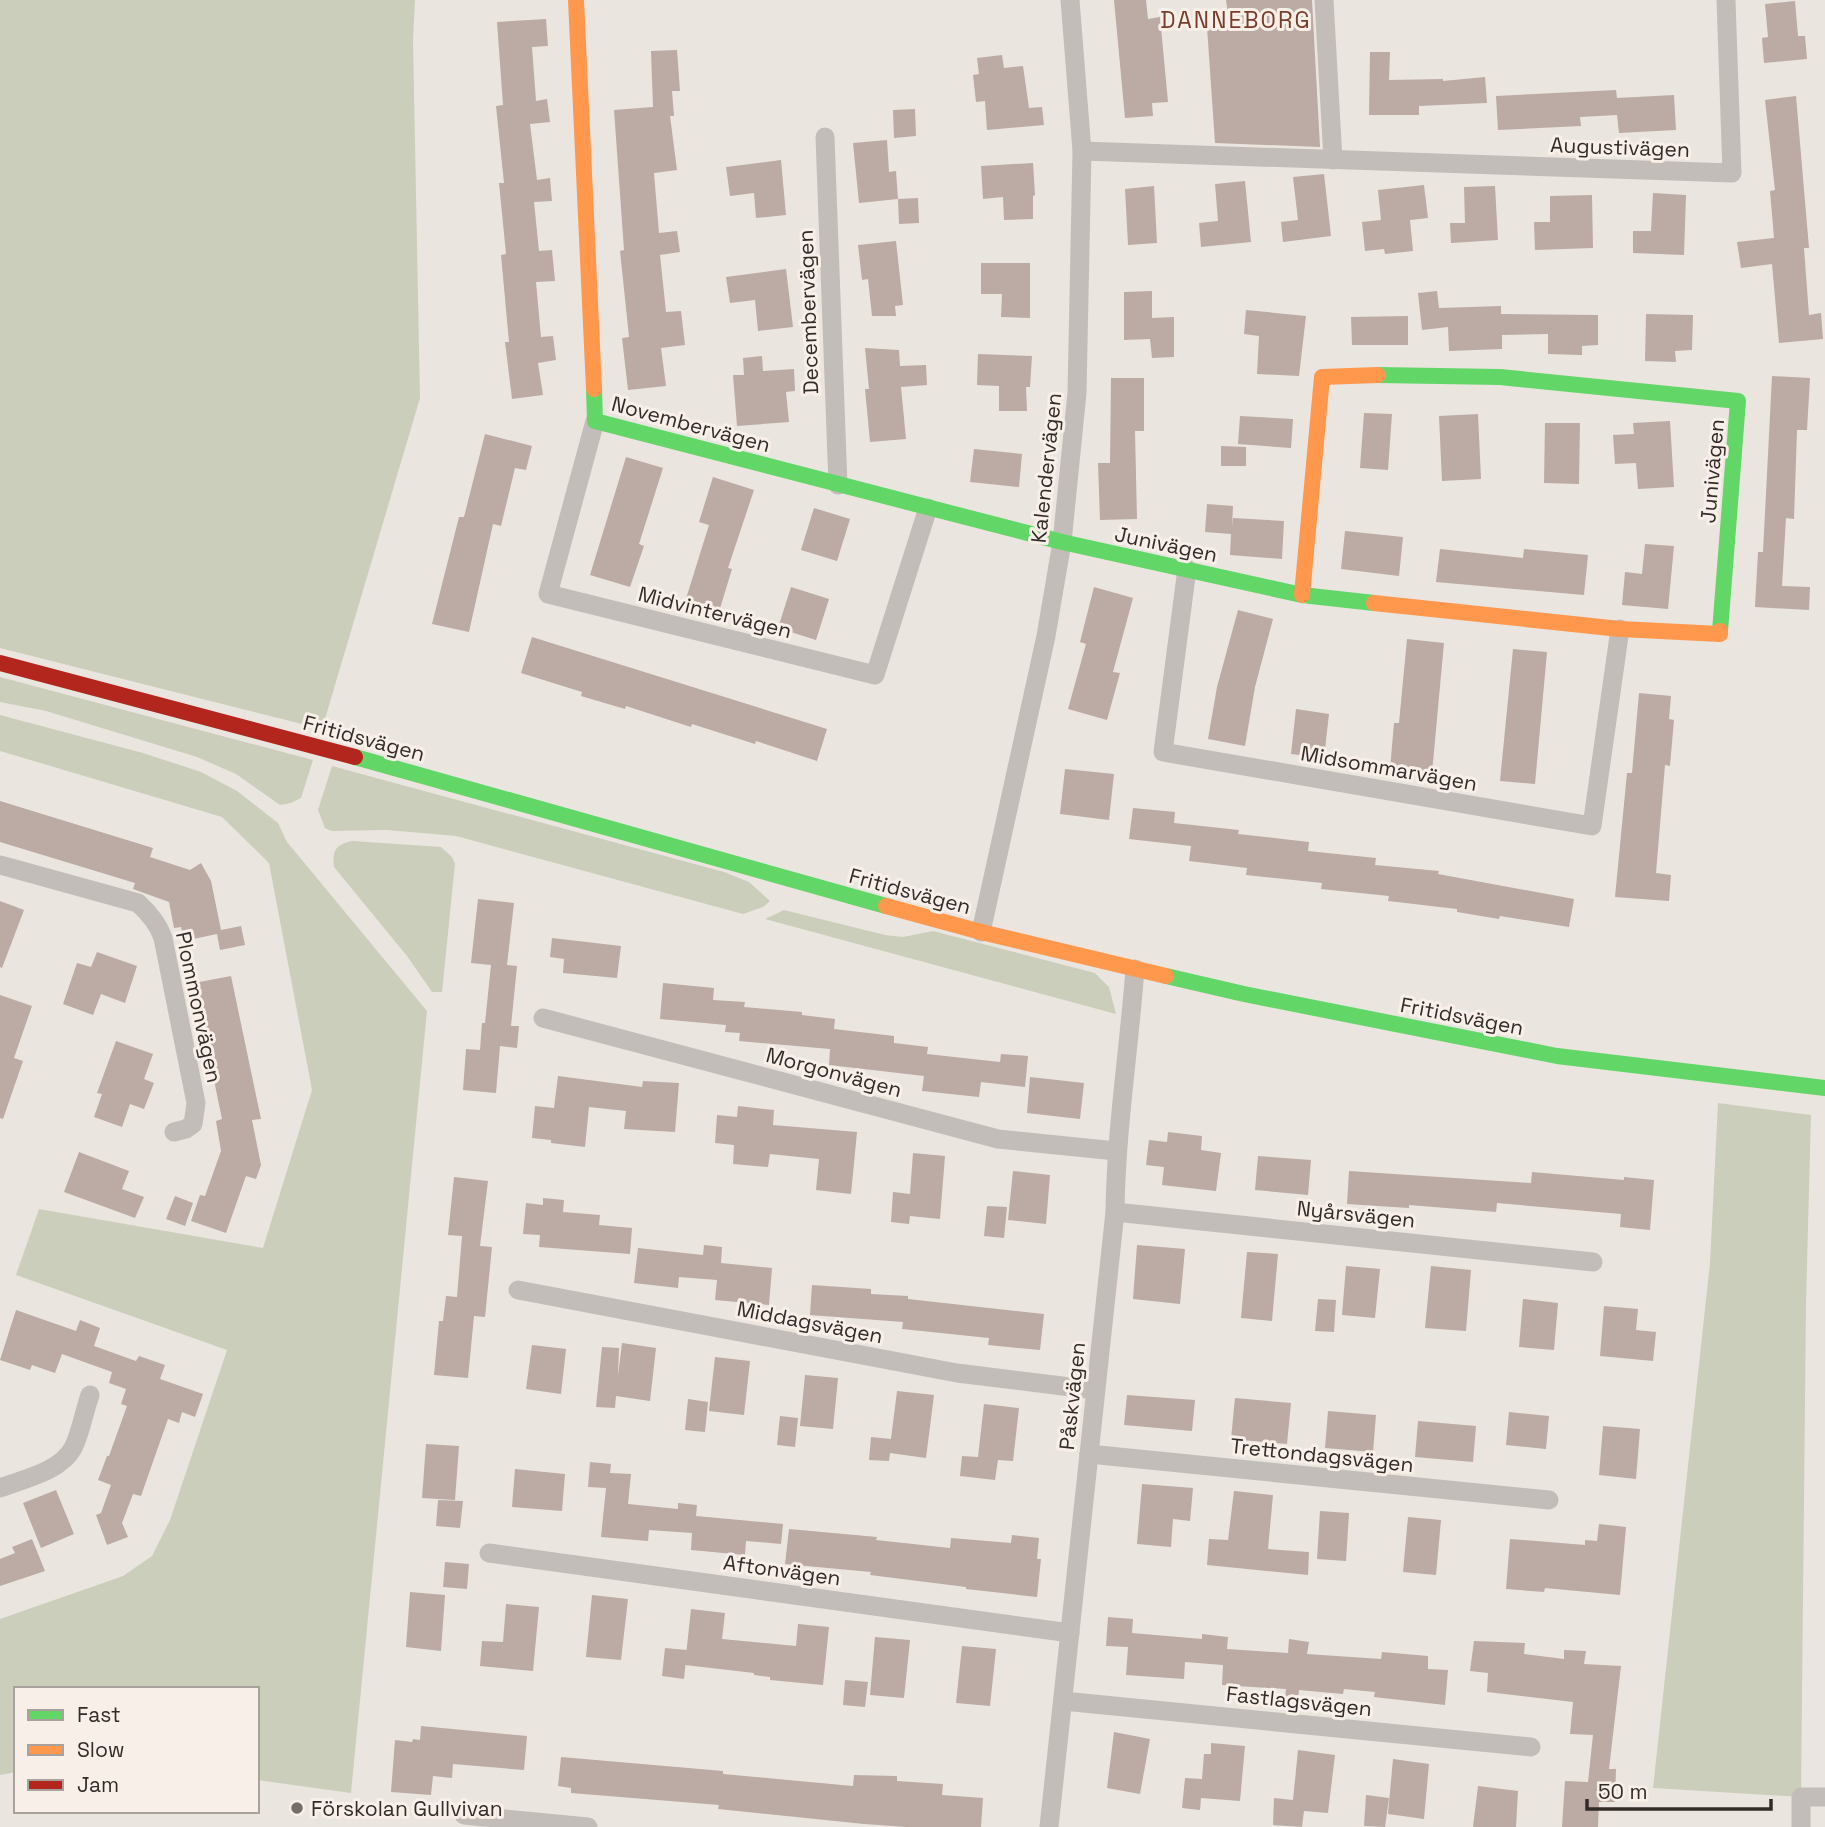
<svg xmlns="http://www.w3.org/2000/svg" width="1825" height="1827" font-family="'Space Grotesk',sans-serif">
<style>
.green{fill:#cccebc}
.building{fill:#bcaaa4}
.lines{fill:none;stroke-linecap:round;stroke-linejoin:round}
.street{stroke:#c3bdb9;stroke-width:19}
.fast{stroke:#63d668;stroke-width:16}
.slow{stroke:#ff974d;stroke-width:16}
.jam{stroke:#b3261e;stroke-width:16}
.poi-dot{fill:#736c68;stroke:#f7efe8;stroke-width:2.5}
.labels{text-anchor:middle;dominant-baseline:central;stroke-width:6;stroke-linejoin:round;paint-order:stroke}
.street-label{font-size:21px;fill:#332b28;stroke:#f7efe8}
.poi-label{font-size:21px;fill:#332b28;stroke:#f7efe8;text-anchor:start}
.neighbourhood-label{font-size:23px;letter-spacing:2px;fill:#793b2b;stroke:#f7efe8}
</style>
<rect width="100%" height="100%" fill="#ebe5e0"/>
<g class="green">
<polygon points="0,0 415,0 413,40 420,398 322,729 0,648"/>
<polygon points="0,677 313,760 301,798 291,803 280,805 236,774 197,757 46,711 0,702"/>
<polygon points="0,715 143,753 201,772 237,791 278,823 287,842 427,1011 351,1793 257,1780 257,1689 16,1689 16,1772 0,1775 0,1619 123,1576 152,1556 170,1520 227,1350 16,1275 39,1209 263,1248 312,1090 269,863 222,817 0,751"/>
<polygon points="332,766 724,872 749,882 770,901 763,907 743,914 456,836 387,830 331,831 325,828 318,810"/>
<path d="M 353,841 L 441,847 L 452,857 L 455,864 L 442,992 L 432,992 L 407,956 L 334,867 C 332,850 336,844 353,841 Z"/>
<polygon points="784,910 885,935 903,937 933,931 1095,973 1109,987 1116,1014 765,919"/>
<polygon points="1718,1103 1811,1115 1806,1303 1801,1797 1653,1788 1710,1263"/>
</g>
<g class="building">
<polygon points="1114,0 1146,0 1148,19 1160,17 1168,102 1152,103 1153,116 1125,118"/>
<polygon points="1226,0 1312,0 1320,147 1215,143 1207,27 1230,26"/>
<polygon points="1795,1 1798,36 1805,36 1807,59 1764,63 1762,38 1768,37 1765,4"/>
<polygon points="546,19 548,46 532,47 536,101 547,99 550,122 530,124 537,180 550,178 552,201 534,202 539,251 552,250 555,281 536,282 541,337 553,336 556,360 538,363 543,395 512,399 505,342 509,342 501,255 506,254 499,183 504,183 496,106 503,105 497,22"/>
<polygon points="677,50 680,91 672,91 674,116 670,116 677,170 654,173 659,233 677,231 680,252 660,255 666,312 681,311 685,345 661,348 666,386 628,390 622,338 629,337 620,251 624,250 614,110 653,107 651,51"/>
<polygon points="1370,52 1390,52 1389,80 1443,79 1443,81 1485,77 1487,103 1419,106 1419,115 1369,115"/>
<polygon points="1002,55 1004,68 1023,66 1029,108 1042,107 1044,125 987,130 985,101 976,102 973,75 979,74 977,58"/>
<polygon points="1616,90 1617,98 1674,95 1676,130 1619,133 1617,115 1580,117 1581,126 1498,130 1496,96"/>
<polygon points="1796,96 1809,248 1804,248 1809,315 1821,313 1823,339 1779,343 1772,264 1741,268 1737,242 1774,238 1770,191 1775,190 1765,100"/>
<polygon points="915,109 916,136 894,138 893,110"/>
<polygon points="887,140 889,172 896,171 898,199 859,203 853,143"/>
<polygon points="781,160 786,215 756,218 754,193 730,196 726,167"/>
<polygon points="1033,163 1035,195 1033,196 1033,219 1004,220 1003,197 983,199 981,166"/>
<polygon points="1324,174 1331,236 1283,242 1281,222 1298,220 1293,177"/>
<polygon points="1245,181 1251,242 1201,247 1199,223 1218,221 1215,184"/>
<polygon points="1424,185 1428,218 1410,220 1413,251 1385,254 1384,249 1365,251 1362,222 1381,220 1378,190"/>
<polygon points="1154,186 1157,243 1128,245 1125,189"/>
<polygon points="1495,186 1498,240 1451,243 1450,223 1465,223 1464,187"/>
<polygon points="1653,193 1686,195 1684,255 1633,253 1633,231 1651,231"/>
<polygon points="1592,195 1593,248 1535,250 1534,222 1550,222 1550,196"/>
<polygon points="918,198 919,223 899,224 898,199"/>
<polygon points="896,241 903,305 895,306 896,316 872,316 868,279 862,280 858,245"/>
<polygon points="981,263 1030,263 1030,318 1001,317 1002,294 981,294"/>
<polygon points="786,269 793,327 758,331 755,300 730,303 726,277"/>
<polygon points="1152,291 1152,318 1174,317 1174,357 1152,358 1150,339 1124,340 1124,292"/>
<polygon points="1437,291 1439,308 1501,306 1501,314 1598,315 1598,345 1582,346 1582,355 1548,354 1548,334 1502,335 1502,349 1449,351 1448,327 1422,330 1418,293"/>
<polygon points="1246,310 1306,316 1299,376 1257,374 1259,336 1244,334"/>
<polygon points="1646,314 1693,315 1692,350 1675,351 1676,362 1645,361"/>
<polygon points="1408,316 1408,345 1352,345 1351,317"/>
<polygon points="865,348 899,350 900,366 926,365 927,385 901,387 906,439 870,442 865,389 869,389"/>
<polygon points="978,354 1032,356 1030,387 1026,387 1027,411 999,411 999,386 977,385"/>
<polygon points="762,356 763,371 794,369 795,391 786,392 789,422 737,426 733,375 744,375 743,358"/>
<polygon points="1772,376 1810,378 1807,430 1797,430 1794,519 1786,518 1782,586 1810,587 1809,610 1755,607 1758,552 1763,552"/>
<polygon points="1111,378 1144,378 1144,431 1135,431 1137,519 1100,520 1098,463 1110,463"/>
<polygon points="1364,413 1392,414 1388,470 1360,468"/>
<polygon points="1478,414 1481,479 1442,481 1439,416"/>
<polygon points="1240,416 1293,419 1291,448 1238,444"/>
<polygon points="1670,421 1674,487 1638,489 1636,463 1615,464 1613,435 1634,434 1633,423"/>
<polygon points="1545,423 1580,423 1579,484 1544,483"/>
<polygon points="485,434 532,446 526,470 515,468 501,526 493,524 469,632 432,624 459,517 464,517"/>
<polygon points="1221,446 1246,447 1246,466 1221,466"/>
<polygon points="974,449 1022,454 1019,487 970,482"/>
<polygon points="626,457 663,468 639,544 644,546 630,587 590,575"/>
<polygon points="713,477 754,490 728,568 732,569 718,615 684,605 709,525 699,522"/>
<polygon points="1207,504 1233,506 1232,527 1233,518 1284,521 1282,559 1230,555 1231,534 1205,532"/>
<polygon points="814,508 850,519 837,561 801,550"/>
<polygon points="1345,531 1403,537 1399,576 1341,569"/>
<polygon points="1645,544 1674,546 1668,609 1622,605 1625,572 1642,574"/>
<polygon points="1440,549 1523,558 1524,549 1588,555 1584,595 1436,582"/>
<polygon points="791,587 829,599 816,640 778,628"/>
<polygon points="1094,587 1133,598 1113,672 1120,673 1107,720 1068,709 1086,644 1080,642"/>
<polygon points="1238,610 1273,619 1255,687 1245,746 1208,739 1217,687"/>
<polygon points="532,637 827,729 817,761 756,741 755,744 692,724 691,727 626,706 625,709 581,696 582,692 521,673"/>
<polygon points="1407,639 1444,643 1432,773 1390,769 1394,723 1399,723"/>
<polygon points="1513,649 1547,652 1535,784 1500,781"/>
<polygon points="1639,693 1671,696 1669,719 1674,720 1670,766 1665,765 1656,873 1671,875 1669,901 1615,897 1627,773 1632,773"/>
<polygon points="1296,709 1329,714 1324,758 1291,754"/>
<polygon points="1065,769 1114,774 1109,820 1060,814"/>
<polygon points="0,801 153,848 150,857 190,870 201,863 211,881 221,930 241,926 245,945 220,950 217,934 184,941 181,927 174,928 169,902 133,889 135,883 0,842"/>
<polygon points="1133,808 1175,812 1174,823 1239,830 1238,834 1309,842 1308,851 1376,858 1375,865 1439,871 1438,874 1574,899 1569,927 1500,916 1499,919 1457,912 1457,909 1388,901 1389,896 1321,889 1322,883 1246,875 1247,868 1189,861 1191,846 1129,839"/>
<polygon points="478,899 514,903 507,965 517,966 511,1026 519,1026 517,1048 500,1046 496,1093 463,1090 466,1049 480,1050 482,1023 485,1023 491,965 471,963"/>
<polygon points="0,901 24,910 2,968 0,967"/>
<polygon points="552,938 621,946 617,978 563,973 564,959 550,957"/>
<polygon points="97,952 137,966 125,1003 101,994 93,1015 63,1004 77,963 91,967"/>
<polygon points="231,976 261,1119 252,1120 261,1165 256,1179 246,1176 226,1233 191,1221 200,1195 205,1196 221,1151 216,1121 222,1119 194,983"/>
<polygon points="663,983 714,988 713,1000 745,1002 744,1007 802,1012 802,1015 835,1019 834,1029 894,1036 894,1043 928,1047 927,1054 1000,1062 1001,1054 1028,1056 1025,1087 981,1082 979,1097 922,1091 924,1076 829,1065 830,1049 739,1041 740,1033 725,1032 726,1025 660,1019"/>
<polygon points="0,995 32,1006 14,1058 23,1061 3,1119 0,1118"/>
<polygon points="116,1041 153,1054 144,1079 154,1083 144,1109 130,1104 122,1127 94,1117 102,1094 97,1093"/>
<polygon points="558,1076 642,1087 643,1081 679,1083 675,1132 624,1129 626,1111 589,1107 585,1147 551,1143 551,1140 532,1138 535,1106 554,1108"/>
<polygon points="1030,1077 1084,1083 1080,1119 1027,1113"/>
<polygon points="738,1106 774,1110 773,1125 857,1132 851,1194 816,1190 819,1159 770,1154 768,1167 733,1164 734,1145 715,1143 717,1115 737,1117"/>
<polygon points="1168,1132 1202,1136 1201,1150 1221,1153 1216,1191 1162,1185 1164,1167 1146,1165 1149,1140 1167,1142"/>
<polygon points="79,1152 129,1171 122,1189 144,1197 135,1218 64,1192"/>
<polygon points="913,1153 945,1156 940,1219 910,1216 909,1224 891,1222 893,1192 910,1194"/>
<polygon points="1258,1156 1311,1160 1308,1195 1255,1190"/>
<polygon points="1013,1171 1050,1175 1046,1224 1008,1220"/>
<polygon points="1349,1171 1531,1183 1532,1172 1624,1180 1624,1177 1654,1180 1650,1230 1620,1227 1621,1214 1497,1203 1496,1212 1409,1205 1409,1208 1347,1204"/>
<polygon points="454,1177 488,1181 480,1246 492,1247 485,1317 474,1316 468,1378 434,1375 439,1321 443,1321 446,1296 457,1297 462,1236 448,1235"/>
<polygon points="175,1196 193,1203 185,1226 166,1219"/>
<polygon points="543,1198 564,1200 563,1212 600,1215 599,1225 632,1228 630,1254 539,1247 540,1235 523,1234 526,1203 543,1205"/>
<polygon points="987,1206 1007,1207 1004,1238 984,1236"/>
<polygon points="704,1245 722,1247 721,1263 772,1268 769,1305 715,1300 717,1280 679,1277 678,1288 634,1283 638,1248 703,1255"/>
<polygon points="1137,1245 1185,1249 1180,1304 1133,1299"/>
<polygon points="1247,1252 1278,1254 1272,1321 1241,1318"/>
<polygon points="1346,1266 1380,1269 1375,1318 1342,1315"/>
<polygon points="1431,1266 1471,1270 1466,1331 1425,1328"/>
<polygon points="812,1285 871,1289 871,1294 908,1296 908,1299 1044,1314 1040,1350 988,1345 989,1338 902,1329 903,1322 810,1315"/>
<polygon points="1318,1299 1336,1300 1334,1332 1315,1331"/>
<polygon points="1523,1299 1558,1303 1554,1350 1519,1347"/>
<polygon points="1604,1306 1638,1309 1636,1330 1656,1332 1653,1361 1600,1356"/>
<polygon points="16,1310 76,1331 80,1320 100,1328 94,1346 136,1361 139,1356 165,1365 160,1379 203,1394 195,1417 182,1412 179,1423 168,1419 141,1496 133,1494 122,1523 128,1537 107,1545 96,1515 101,1513 111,1485 98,1480 107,1456 109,1456 127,1406 121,1404 126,1389 109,1383 112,1372 62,1354 55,1373 32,1365 30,1370 0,1360"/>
<polygon points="622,1343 656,1348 650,1401 616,1396 615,1408 596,1407 602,1347 619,1348 618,1376"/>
<polygon points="532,1345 566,1349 561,1394 526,1389"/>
<polygon points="715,1357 750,1361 744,1415 709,1411"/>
<polygon points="805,1375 838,1378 833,1429 800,1426"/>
<polygon points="897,1391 934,1395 926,1458 890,1453 889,1461 869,1460 871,1437 891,1439"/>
<polygon points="1127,1395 1195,1400 1192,1431 1124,1425"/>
<polygon points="1235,1398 1291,1403 1287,1444 1231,1439"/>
<polygon points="688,1399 708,1402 705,1432 685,1430"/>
<polygon points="984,1404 1019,1408 1013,1461 998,1460 995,1480 960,1476 962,1456 978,1457"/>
<polygon points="1328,1411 1376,1415 1373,1452 1325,1448"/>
<polygon points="1509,1412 1549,1416 1546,1449 1506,1445"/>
<polygon points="780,1416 798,1418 795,1447 777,1445"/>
<polygon points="1418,1421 1476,1426 1473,1462 1415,1457"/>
<polygon points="1603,1426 1640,1429 1636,1479 1599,1475"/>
<polygon points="426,1444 459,1446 455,1500 422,1498"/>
<polygon points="590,1462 611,1464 610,1473 631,1474 628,1504 678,1509 678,1503 697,1505 696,1516 783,1524 781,1544 746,1541 745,1555 691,1550 692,1533 649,1530 648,1541 601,1537 606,1488 588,1487"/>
<polygon points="515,1469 565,1474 562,1511 512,1507"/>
<polygon points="1142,1484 1193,1488 1190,1521 1173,1519 1171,1547 1137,1544"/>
<polygon points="56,1490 74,1534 41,1548 23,1503"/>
<polygon points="1234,1491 1273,1495 1268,1549 1309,1552 1308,1575 1207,1565 1209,1539 1228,1540"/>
<polygon points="438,1500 463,1501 460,1528 436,1526"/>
<polygon points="1320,1511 1349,1513 1346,1561 1317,1559"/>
<polygon points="1408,1517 1441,1520 1436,1575 1403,1572"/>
<polygon points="1599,1524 1626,1527 1620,1595 1545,1588 1544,1592 1506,1589 1510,1539 1585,1545 1585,1540 1597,1541"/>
<polygon points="789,1529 877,1537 876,1540 950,1548 951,1538 1011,1543 1012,1535 1039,1538 1037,1559 1041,1559 1037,1597 966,1589 966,1587 870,1575 871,1572 785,1564"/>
<polygon points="32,1539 45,1571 0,1586 0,1559 15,1553 12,1547"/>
<polygon points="445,1562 469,1564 467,1589 443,1587"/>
<polygon points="410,1592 445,1595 441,1651 406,1647"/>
<polygon points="592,1595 628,1599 621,1660 586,1657"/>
<polygon points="506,1604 539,1607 533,1671 480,1666 482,1641 503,1642"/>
<polygon points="691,1609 725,1613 722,1639 796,1646 798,1624 829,1627 823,1685 770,1680 770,1677 754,1675 754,1673 685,1665"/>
<polygon points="1108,1617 1133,1619 1132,1633 1202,1639 1202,1634 1228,1637 1227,1649 1288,1653 1289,1639 1309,1642 1307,1654 1381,1659 1382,1652 1428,1656 1428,1669 1448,1670 1445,1705 1374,1697 1375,1692 1344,1689 1343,1694 1299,1690 1298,1700 1285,1698 1286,1689 1222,1685 1223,1665 1185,1662 1184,1679 1126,1675 1128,1647 1106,1646"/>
<polygon points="875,1637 910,1640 904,1698 870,1695"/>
<polygon points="1474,1641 1525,1643 1524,1654 1564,1659 1564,1650 1586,1651 1584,1664 1621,1666 1609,1769 1616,1769 1615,1802 1599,1802 1598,1827 1562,1827 1565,1781 1588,1782 1593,1735 1570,1734 1573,1702 1487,1692 1488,1673 1470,1671"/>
<polygon points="962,1646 996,1649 990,1706 956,1703"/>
<polygon points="665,1648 687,1650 684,1679 662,1676"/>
<polygon points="845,1680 868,1682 865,1707 843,1705"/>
<polygon points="421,1726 527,1736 524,1770 453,1764 452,1778 433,1776 431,1795 391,1792 395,1740 412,1742 413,1739 420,1740"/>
<polygon points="1114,1732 1150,1739 1140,1794 1107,1788"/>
<polygon points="1211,1743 1245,1746 1240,1801 1201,1798 1200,1810 1182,1808 1185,1778 1202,1779 1204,1754 1211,1754"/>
<polygon points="1298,1750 1335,1755 1328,1813 1304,1811 1302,1827 1273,1825 1274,1798 1293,1800"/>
<polygon points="561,1757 723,1771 723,1774 853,1786 854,1775 897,1776 897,1781 943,1784 942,1795 983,1798 981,1827 907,1827 864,1824 718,1809 719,1805 571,1793 571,1788 558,1786"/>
<polygon points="1393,1759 1429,1764 1424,1819 1388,1814"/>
<polygon points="1478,1786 1518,1791 1516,1827 1473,1827"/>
<polygon points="1366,1795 1389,1798 1385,1827 1364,1826"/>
</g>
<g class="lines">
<g class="street">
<polyline points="1324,0 1333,160"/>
<polyline points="825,137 838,485"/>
<polyline points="1082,151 1732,173 1726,0"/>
<polyline points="595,421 548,594 875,675 928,508"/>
<polyline points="1187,569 1163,752 1592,826 1620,629"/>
<path d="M 0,865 L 138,903 C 149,913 158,923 163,938 L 196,1103 L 193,1124 L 186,1129 L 174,1132"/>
<polyline points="981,932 1046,636 1062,542 1077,393 1082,151 1070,0"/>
<polyline points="543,1018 998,1139 1116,1151"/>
<polyline points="1115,1212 1593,1262"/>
<polyline points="518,1290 957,1373 1095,1390"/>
<polyline points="1089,1454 1549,1500"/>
<path d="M 0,1488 C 23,1479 60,1472 73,1448 C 81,1432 84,1412 90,1395"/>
<polyline points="489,1553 1070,1633"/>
<polyline points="1063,1701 1531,1747"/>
<polyline points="464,1815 588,1827"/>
<path d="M 1049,1827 L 1115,1212 C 1116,1130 1129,1050 1135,969"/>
<polyline points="1801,1827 1801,1797 1825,1797"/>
</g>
<g class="fast">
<polyline points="1378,375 1500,377 1738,401 1720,631"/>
<polyline points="594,389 595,421 1062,542 1302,595 1374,603"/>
<polyline points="355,757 886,906"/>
<polyline points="1166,976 1244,994 1557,1056 1825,1088"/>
</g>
<g class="slow">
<polyline points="576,0 594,389"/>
<polyline points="1302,595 1322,377 1378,375"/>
<polyline points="1374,603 1620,629 1720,634 1720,631"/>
<polyline points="886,906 981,932 1166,976"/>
</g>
<polyline class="jam" points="0,663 355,757"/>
</g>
<circle class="poi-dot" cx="297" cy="1808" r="7"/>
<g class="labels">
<g class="street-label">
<text transform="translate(1620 147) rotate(2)">Augustivägen</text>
<text transform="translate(808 312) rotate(-92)">Decembervägen</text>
<text transform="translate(691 424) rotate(15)">Novembervägen</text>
<text transform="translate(1046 468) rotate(-84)">Kalendervägen</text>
<text transform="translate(1712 471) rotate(-85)">Junivägen</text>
<text transform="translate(1166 544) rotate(12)">Junivägen</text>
<text transform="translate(715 612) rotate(14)">Midvintervägen</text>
<text transform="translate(364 738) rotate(15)">Fritidsvägen</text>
<text transform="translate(1389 768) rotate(10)">Midsommarvägen</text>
<text transform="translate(910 891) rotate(15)">Fritidsvägen</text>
<text transform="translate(199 1007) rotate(78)">Plommonvägen</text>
<text transform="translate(1462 1016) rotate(11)">Fritidsvägen</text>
<text transform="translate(834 1072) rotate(15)">Morgonvägen</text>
<text transform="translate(1356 1214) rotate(6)">Nyårsvägen</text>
<text transform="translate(810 1322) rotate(11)">Middagsvägen</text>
<text transform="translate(1072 1396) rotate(-84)">Påskvägen</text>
<text transform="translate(1322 1455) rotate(6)">Trettondagsvägen</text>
<text transform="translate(782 1570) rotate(8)">Aftonvägen</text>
<text transform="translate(1299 1701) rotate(6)">Fastlagsvägen</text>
</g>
<g class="poi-label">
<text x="311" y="1808">Förskolan Gullvivan</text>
</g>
<g class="neighbourhood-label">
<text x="1236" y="20">DANNEBORG</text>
</g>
</g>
<rect x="14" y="1687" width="245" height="126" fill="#f7efe8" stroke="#a9a19b" stroke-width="2"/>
<rect x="28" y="1710" width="35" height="10" fill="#63d668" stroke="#a9a19b" stroke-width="2"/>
<text x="77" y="1722" font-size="21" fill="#332b28">Fast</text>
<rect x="28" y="1745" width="35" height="10" fill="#ff974d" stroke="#a9a19b" stroke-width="2"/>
<text x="77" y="1757" font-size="21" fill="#332b28">Slow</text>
<rect x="28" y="1780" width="35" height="10" fill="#b3261e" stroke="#a9a19b" stroke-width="2"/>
<text x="77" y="1792" font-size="21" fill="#332b28">Jam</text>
<path d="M1587 1799v10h184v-10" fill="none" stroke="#332b28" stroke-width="3.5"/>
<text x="1598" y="1799" font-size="21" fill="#332b28" stroke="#f7efe8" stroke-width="5" paint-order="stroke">50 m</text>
</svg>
